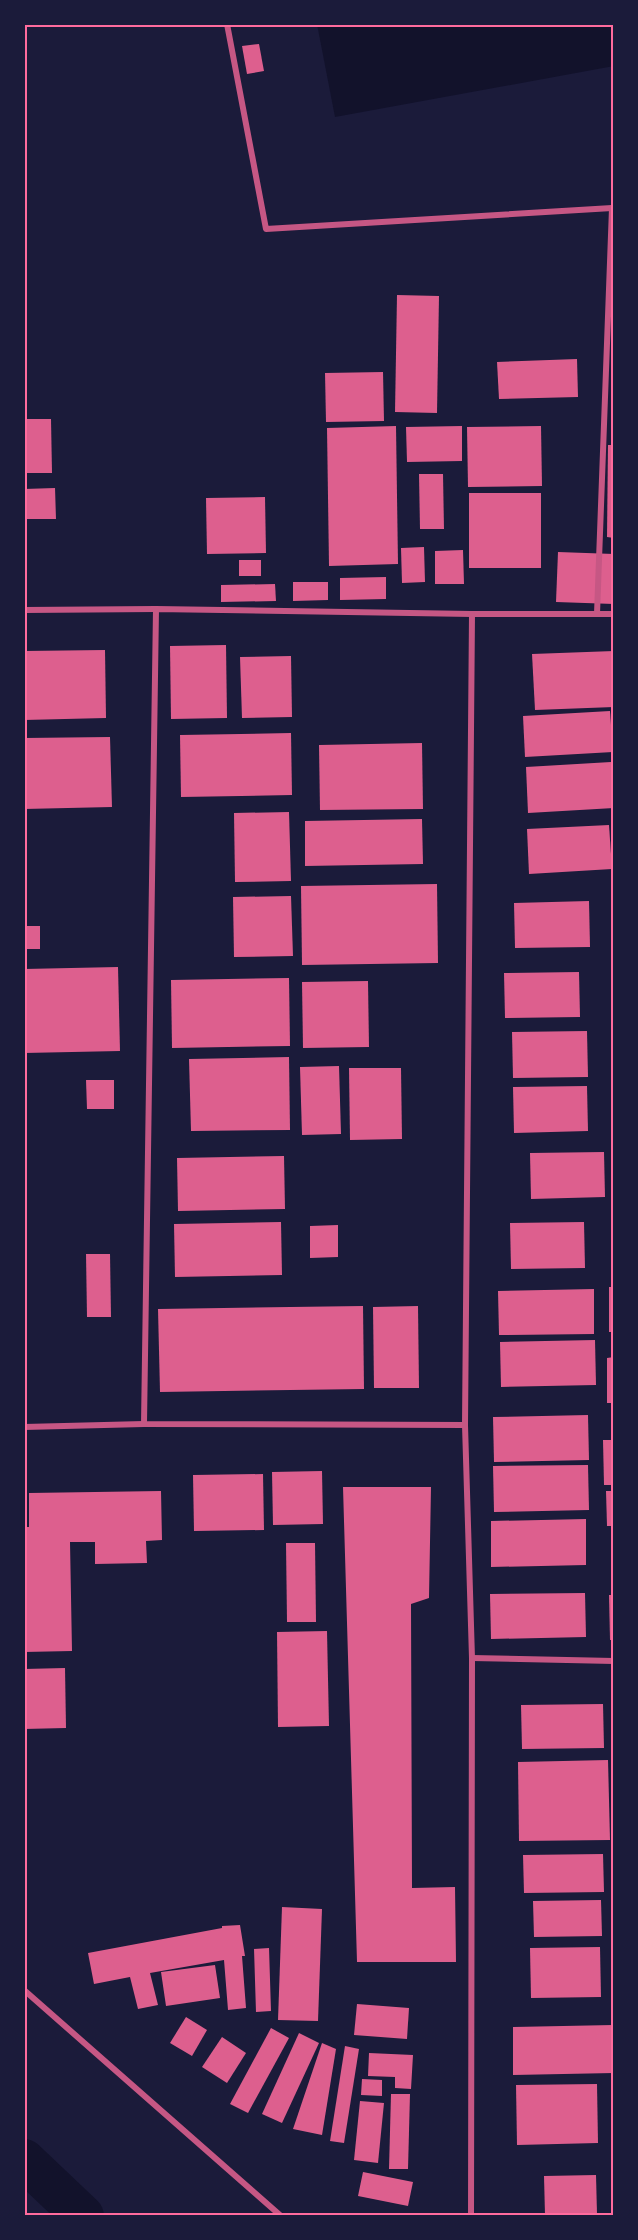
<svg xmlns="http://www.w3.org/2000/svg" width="638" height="2240" font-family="'Open Sans',sans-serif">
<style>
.water{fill:#12122b}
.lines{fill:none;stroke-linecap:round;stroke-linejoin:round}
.canal{stroke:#12122b;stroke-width:42}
.building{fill:#dd5f8e}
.minor{stroke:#c65784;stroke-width:6}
.neatline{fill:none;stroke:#ff6b9d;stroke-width:2}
</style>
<rect width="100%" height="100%" fill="#1b1b3a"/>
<polygon class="water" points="317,24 614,24 614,66 335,117"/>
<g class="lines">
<polyline class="canal" points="24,2160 83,2216"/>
</g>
<g class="building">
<polygon points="259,44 264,71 247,74 242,46"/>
<polygon points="397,295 439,296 437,413 395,412"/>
<polygon points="577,359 578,397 499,399 497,362"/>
<polygon points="383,372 384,421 326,422 325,373"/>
<polygon points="24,419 51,419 52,473 24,473"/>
<polygon points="396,426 398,564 329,566 327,428"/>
<polygon points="462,426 462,461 407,462 406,427"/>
<polygon points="541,426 542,486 468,487 467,427"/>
<polygon points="608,445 614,445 614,538 607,537"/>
<polygon points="419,474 443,474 444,529 420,529"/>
<polygon points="55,488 56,519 24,519 24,489"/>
<rect x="469" y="493" width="72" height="75"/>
<polygon points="265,497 266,553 207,554 206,498"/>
<polygon points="424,547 425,582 402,583 401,548"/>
<polygon points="463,550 464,584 435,584 435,551"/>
<polygon points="558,552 614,554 614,604 556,602"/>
<rect x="239" y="560" width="22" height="16"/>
<polygon points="386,577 386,599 340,600 340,578"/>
<polygon points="293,582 328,582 328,600 293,601"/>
<polygon points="275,584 276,601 221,602 221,585"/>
<polygon points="226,645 227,718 171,719 170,646"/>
<polygon points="105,650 106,718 24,720 24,651"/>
<polygon points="614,651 614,707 535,710 532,654"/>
<polygon points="291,656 292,717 242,718 240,657"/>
<polygon points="610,711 613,752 525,757 523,716"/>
<polygon points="291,733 292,795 181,797 180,735"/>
<polygon points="110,737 112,807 24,809 24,738"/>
<polygon points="422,743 423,809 320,810 319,745"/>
<polygon points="611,762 614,808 528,813 526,767"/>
<polygon points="289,812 291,881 235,882 234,813"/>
<polygon points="422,819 423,864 305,866 305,821"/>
<polygon points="609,825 612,869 529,874 527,829"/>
<polygon points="437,884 438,963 302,965 301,886"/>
<polygon points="291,896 293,956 234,957 233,897"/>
<polygon points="589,901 590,947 515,948 514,903"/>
<rect x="24" y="926" width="16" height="23"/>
<polygon points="118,967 120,1051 24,1053 24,969"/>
<polygon points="579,972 580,1017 505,1018 504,973"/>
<polygon points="289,978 290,1046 172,1048 171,980"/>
<polygon points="368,981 369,1047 303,1048 302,982"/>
<polygon points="587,1031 588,1077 513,1078 512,1032"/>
<polygon points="289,1057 290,1130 191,1131 189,1059"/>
<polygon points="339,1066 341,1134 302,1135 300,1067"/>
<polygon points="349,1068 401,1068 402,1139 350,1140"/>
<polygon points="86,1080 114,1080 114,1109 87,1109"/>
<polygon points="587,1086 588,1131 514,1133 513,1087"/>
<polygon points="604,1152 605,1197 531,1199 530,1153"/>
<polygon points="284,1156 285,1209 178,1211 177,1158"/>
<polygon points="611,1198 614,1198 614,1225 612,1225"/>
<polygon points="281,1222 282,1275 175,1277 174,1224"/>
<polygon points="584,1222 585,1268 511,1269 510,1223"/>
<polygon points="338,1225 338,1257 310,1258 310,1226"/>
<polygon points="86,1254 110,1254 111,1317 87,1317"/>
<rect x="609" y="1287" width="5" height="45"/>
<polygon points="594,1289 594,1334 499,1335 498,1291"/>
<polygon points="363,1306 364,1389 160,1392 158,1309"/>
<polygon points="418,1306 419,1388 374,1388 373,1307"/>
<polygon points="595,1340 596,1385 501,1387 500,1342"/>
<polygon points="614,1357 614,1403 607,1403 607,1358"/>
<polygon points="588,1415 589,1460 494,1462 493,1417"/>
<polygon points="603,1440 614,1440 614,1485 604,1485"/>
<polygon points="588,1465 589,1510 494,1512 493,1466"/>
<polygon points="322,1471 323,1524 273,1525 272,1472"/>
<polygon points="263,1474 264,1530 194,1531 193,1475"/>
<polygon points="343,1487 431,1487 429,1598 411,1604 412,1888 455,1887 456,1962 357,1962"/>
<polygon points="161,1491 162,1540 146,1541 147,1563 95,1564 95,1542 70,1542 72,1651 24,1652 24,1527 29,1527 29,1493"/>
<polygon points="606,1491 614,1491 614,1526 607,1526"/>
<polygon points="586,1519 586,1565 491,1567 491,1521"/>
<polygon points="611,1532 614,1532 614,1571 612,1571"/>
<polygon points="286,1543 315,1543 316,1622 287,1622"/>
<polygon points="585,1593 586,1637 491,1639 490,1594"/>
<polygon points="609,1595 614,1595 614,1640 610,1640"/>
<polygon points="327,1631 329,1726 278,1727 277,1632"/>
<polygon points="65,1668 66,1728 24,1729 24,1669"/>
<polygon points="603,1704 604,1748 522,1749 521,1705"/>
<polygon points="608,1760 610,1840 519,1841 518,1762"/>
<polygon points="603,1854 604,1892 524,1893 523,1855"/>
<polygon points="601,1900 602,1936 534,1937 533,1901"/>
<polygon points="282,1907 322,1909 318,2021 278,2020"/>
<polygon points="240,1925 245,1956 242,1956 246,2008 228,2010 224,1960 150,1973 158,2005 138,2009 130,1977 94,1984 88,1953 222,1928 222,1926"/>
<polygon points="600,1947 601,1997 531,1998 530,1948"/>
<polygon points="269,1948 271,2011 256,2012 254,1949"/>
<polygon points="215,1965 220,1998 166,2006 161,1972"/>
<polygon points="357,2004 409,2008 407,2039 354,2035"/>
<polygon points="186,2017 207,2030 192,2056 170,2043"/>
<polygon points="613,2025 614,2073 513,2075 513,2027"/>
<polygon points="271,2028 289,2038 248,2113 230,2104"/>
<polygon points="299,2033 319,2043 282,2123 262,2114"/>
<polygon points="222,2037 246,2053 227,2083 202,2067"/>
<polygon points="322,2043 336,2049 322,2135 293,2129"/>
<polygon points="345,2046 359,2049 344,2143 330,2141"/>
<polygon points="369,2053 413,2055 411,2089 395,2088 395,2077 368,2076"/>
<polygon points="362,2079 382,2080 382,2096 361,2095"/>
<polygon points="597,2084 598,2143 517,2145 516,2085"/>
<polygon points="391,2094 410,2094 408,2169 389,2169"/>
<polygon points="360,2101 384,2103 378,2163 354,2160"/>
<polygon points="363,2172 413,2182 408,2206 358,2196"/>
<polygon points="596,2175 597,2214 545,2215 544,2176"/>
</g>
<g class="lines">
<g class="minor">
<polyline points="227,24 266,229 612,208"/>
<polyline points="24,610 156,609"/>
<polyline points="597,614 612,208 613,208"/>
<polyline points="465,1425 144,1424 156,609 472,614 614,614"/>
<polyline points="24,1427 144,1424"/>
<polyline points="472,1658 614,1661"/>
<polyline points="24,1990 281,2216"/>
<polyline points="471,2216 472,1658 465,1425 472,614"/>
</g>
</g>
<rect width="638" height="2240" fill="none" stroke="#1b1b3a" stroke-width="51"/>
<rect x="26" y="26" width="586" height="2188" class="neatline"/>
</svg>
